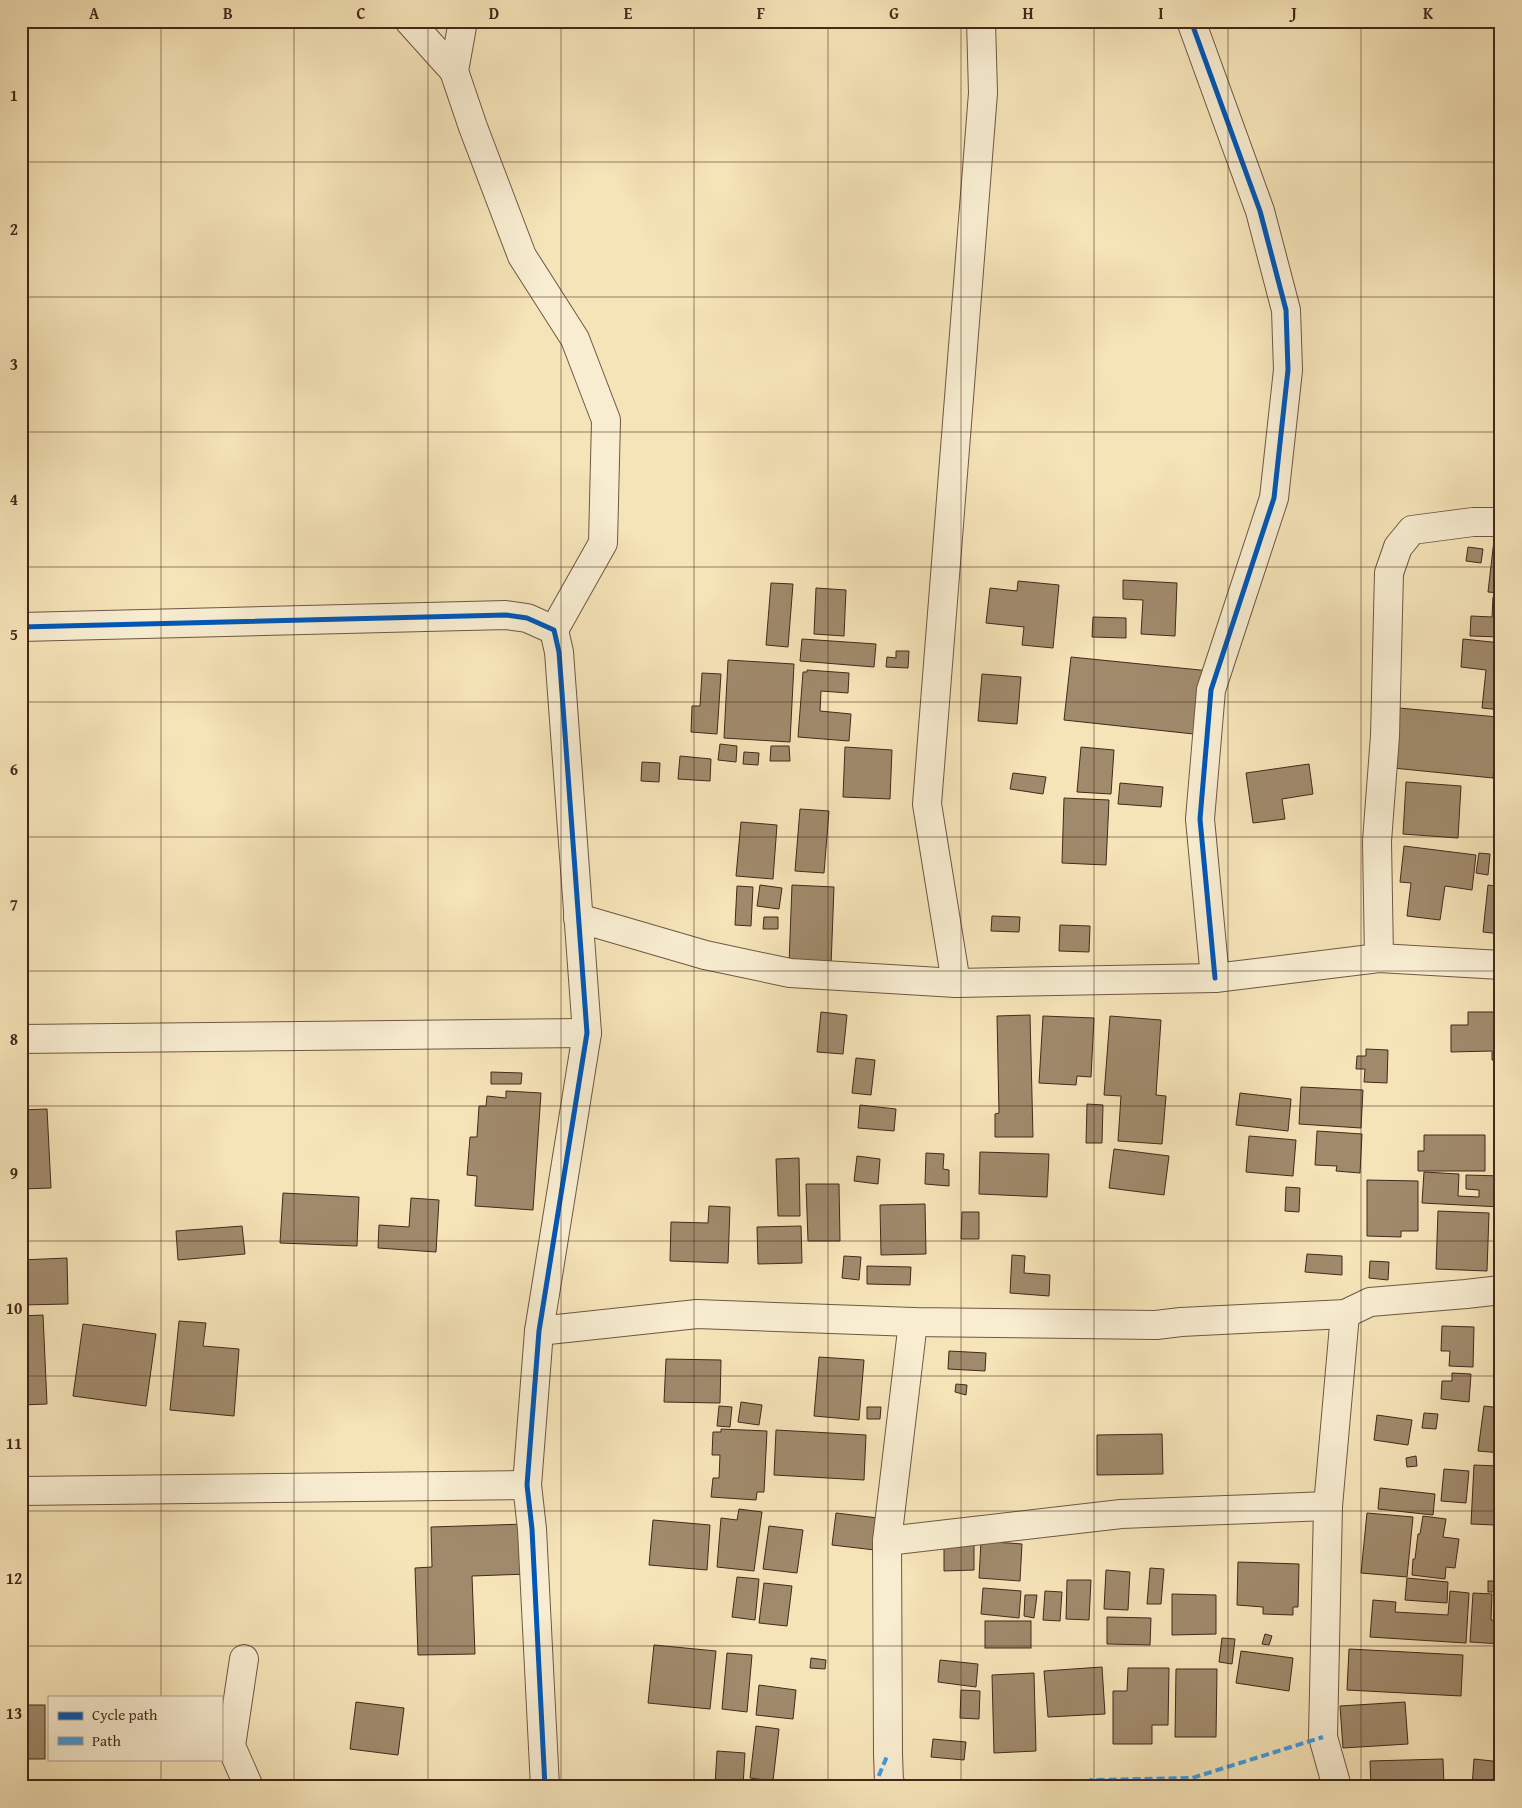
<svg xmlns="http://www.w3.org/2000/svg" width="1522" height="1808" font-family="'Gentium Book Plus',serif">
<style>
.building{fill:#a08a6c;stroke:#44281a}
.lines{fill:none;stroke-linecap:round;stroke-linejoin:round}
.street-casing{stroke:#705742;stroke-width:30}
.street{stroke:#f8edd1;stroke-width:28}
.quiet{stroke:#409cdf;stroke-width:4;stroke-dasharray:8 4;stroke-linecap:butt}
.cycleway-casing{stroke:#f8edd1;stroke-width:8}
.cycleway{stroke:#0057b8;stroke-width:5}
.grid{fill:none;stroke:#44281a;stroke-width:1;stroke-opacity:0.55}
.neatline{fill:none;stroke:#44281a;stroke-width:2}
.grid-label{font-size:16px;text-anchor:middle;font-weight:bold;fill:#44281a}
</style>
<rect width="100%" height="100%" fill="#f5e4b8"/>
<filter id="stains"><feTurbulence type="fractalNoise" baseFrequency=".004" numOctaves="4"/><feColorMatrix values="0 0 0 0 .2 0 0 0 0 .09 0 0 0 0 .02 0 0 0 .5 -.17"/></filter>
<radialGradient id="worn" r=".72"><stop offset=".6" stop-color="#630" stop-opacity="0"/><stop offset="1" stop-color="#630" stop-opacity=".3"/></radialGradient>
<g class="building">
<polygon points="1494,540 1501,541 1501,593 1488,592"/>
<polygon points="1468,547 1483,549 1481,563 1466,561"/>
<polygon points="1123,580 1177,583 1175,636 1141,634 1143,600 1123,599"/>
<polygon points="1018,581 1059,585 1053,648 1022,645 1024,627 986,623 990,588 1017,591"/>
<polygon points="771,583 793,584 788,647 766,645"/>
<polygon points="816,588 846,590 844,636 814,634"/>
<polygon points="1493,597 1501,597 1501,637 1470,636 1471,616 1492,617"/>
<polygon points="1093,617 1126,618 1126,638 1092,637"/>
<polygon points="802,639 876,644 874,667 800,661"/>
<polygon points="1463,639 1501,643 1501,710 1482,708 1486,670 1461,667"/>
<polygon points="896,651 909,651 908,668 886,667 887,657 896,658"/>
<polygon points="1071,657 1210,671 1203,735 1064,720"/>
<polygon points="728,660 794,664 790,742 724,738"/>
<polygon points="807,670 849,673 848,693 821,691 820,711 851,714 849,741 798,737 803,672 807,672"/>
<polygon points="702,673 721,674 717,734 691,732 692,706 700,706"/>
<polygon points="982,674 1021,677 1017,724 978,721"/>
<polygon points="1399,708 1498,717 1493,778 1393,768"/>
<polygon points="720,744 737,746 736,762 718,760"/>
<polygon points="771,746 789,746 790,761 770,761"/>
<polygon points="845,747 892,750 890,799 843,797"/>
<polygon points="1081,747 1114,750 1111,794 1077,792"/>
<polygon points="744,752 759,753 758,765 743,764"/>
<polygon points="680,756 711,759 710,781 678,779"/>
<polygon points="642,762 660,763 659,782 641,781"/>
<polygon points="1309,764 1313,794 1282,799 1285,819 1253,823 1246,773"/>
<polygon points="1013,773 1046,777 1043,794 1010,789"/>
<polygon points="1406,782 1461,786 1458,838 1403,834"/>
<polygon points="1120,783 1163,787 1161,807 1118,804"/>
<polygon points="1064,798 1109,800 1106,865 1062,863"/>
<polygon points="800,809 829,811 824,873 795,871"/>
<polygon points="741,822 777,825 773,879 736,876"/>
<polygon points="1404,846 1476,855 1472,890 1445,886 1440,920 1407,916 1411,883 1400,882"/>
<polygon points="1479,853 1490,854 1488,875 1476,873"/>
<polygon points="760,885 782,888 779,909 757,906"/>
<polygon points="792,885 834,887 831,966 789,964"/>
<polygon points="1488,885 1501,887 1501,934 1483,932"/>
<polygon points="737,886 753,887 751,926 735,925"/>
<polygon points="992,916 1020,917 1019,932 991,931"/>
<polygon points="764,917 778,917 778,929 763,929"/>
<polygon points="1060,925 1090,926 1089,952 1059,951"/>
<polygon points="821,1012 847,1015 843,1054 817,1052"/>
<polygon points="1468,1012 1501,1012 1501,1060 1492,1060 1492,1051 1451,1052 1451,1025 1468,1025"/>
<polygon points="1030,1015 1033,1137 995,1137 995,1114 999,1113 997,1016"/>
<polygon points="1043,1016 1094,1018 1091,1077 1077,1076 1076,1085 1039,1083"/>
<polygon points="1110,1016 1161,1020 1156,1095 1166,1096 1162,1144 1118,1141 1121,1096 1104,1095"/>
<polygon points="1366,1049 1388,1050 1387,1083 1364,1082 1365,1069 1356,1069 1357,1056 1366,1056"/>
<polygon points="856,1058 875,1060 871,1095 852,1093"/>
<polygon points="491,1072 522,1073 521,1084 491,1084"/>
<polygon points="1301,1087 1363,1090 1361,1128 1299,1124"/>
<polygon points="506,1091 541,1093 533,1210 475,1206 477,1176 467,1175 470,1137 477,1137 479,1106 486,1106 487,1096 506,1098"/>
<polygon points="1240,1093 1291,1099 1288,1131 1236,1125"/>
<polygon points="1087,1104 1103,1105 1102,1143 1086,1143"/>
<polygon points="860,1105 896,1109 894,1131 858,1128"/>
<polygon points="47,1109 51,1188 21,1189 21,1110"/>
<polygon points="1317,1131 1362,1134 1360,1173 1336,1171 1337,1166 1315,1165"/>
<polygon points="1424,1135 1485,1135 1485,1171 1418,1171 1418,1151 1424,1151"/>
<polygon points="1249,1136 1296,1140 1293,1176 1246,1172"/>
<polygon points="1498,1137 1501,1137 1501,1170 1496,1170"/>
<polygon points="1114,1149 1169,1156 1164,1195 1109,1188"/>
<polygon points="980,1152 1049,1154 1047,1197 979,1194"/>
<polygon points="926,1153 944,1154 943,1169 949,1170 949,1186 925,1184"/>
<polygon points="857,1156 880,1159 878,1184 854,1181"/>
<polygon points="799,1158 800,1216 778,1216 776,1159"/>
<polygon points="1424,1172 1459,1174 1458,1196 1479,1197 1479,1190 1466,1189 1466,1175 1501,1176 1501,1207 1422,1203"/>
<polygon points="1367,1180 1418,1181 1418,1231 1401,1231 1401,1237 1367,1236"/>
<polygon points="806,1184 839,1184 840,1241 808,1241"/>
<polygon points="1286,1187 1300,1188 1299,1212 1285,1211"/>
<polygon points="283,1193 359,1197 357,1246 280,1243"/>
<polygon points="411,1198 439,1200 436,1252 378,1248 379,1225 409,1227"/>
<polygon points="925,1204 926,1254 881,1255 880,1205"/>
<polygon points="709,1206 730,1207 728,1263 670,1261 671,1222 708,1223"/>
<polygon points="1438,1211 1489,1213 1487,1271 1436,1269"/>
<polygon points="962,1212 979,1212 979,1239 961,1239"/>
<polygon points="242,1226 245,1254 178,1260 176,1231"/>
<polygon points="801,1226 802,1263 758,1264 757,1227"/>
<polygon points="1307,1254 1342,1256 1342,1275 1305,1272"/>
<polygon points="1012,1255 1025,1256 1024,1273 1050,1275 1049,1296 1010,1293"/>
<polygon points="844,1256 861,1257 859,1280 842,1278"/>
<polygon points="67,1258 68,1304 21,1305 21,1260"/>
<polygon points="1370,1261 1389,1262 1388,1280 1369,1278"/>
<polygon points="867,1266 911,1267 910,1285 867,1284"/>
<polygon points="43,1315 47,1404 21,1405 21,1316"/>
<polygon points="179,1321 206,1323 203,1346 239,1349 234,1416 170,1410"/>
<polygon points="83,1324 156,1334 146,1406 73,1396"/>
<polygon points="1442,1326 1474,1327 1473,1367 1449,1366 1450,1351 1441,1351"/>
<polygon points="949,1351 986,1353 985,1371 948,1369"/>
<polygon points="819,1357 864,1360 859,1420 814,1416"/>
<polygon points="666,1359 721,1360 720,1403 664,1402"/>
<polygon points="1452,1373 1471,1374 1469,1402 1441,1399 1442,1381 1452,1381"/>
<polygon points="956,1384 967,1385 966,1395 955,1392"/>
<polygon points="741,1402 762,1405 759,1425 738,1422"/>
<polygon points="719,1406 732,1407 730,1427 717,1426"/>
<polygon points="1484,1406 1501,1408 1501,1453 1478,1451"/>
<polygon points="867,1407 881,1407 880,1419 867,1419"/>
<polygon points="1424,1413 1438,1414 1436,1429 1422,1428"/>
<polygon points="1377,1415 1412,1420 1408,1445 1374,1440"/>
<polygon points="721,1429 767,1431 764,1492 757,1492 756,1500 711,1497 713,1478 719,1478 720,1455 712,1455 713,1432 721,1432"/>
<polygon points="776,1430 866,1435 864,1480 774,1475"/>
<polygon points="1162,1434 1163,1474 1097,1475 1097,1435"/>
<polygon points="1416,1456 1417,1466 1407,1467 1406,1458"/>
<polygon points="1474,1465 1498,1466 1495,1525 1471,1524"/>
<polygon points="1444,1469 1469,1471 1466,1503 1441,1501"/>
<polygon points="1380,1488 1435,1494 1433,1515 1378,1509"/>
<polygon points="739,1509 762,1512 754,1571 717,1567 721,1518 737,1520"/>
<polygon points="836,1513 878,1518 875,1550 832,1545"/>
<polygon points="1367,1513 1413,1517 1407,1577 1361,1573"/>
<polygon points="1423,1516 1446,1519 1443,1537 1459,1539 1455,1568 1446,1567 1445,1579 1412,1575 1413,1559 1415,1559 1418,1534 1420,1534"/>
<polygon points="653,1520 710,1525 707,1570 649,1565"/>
<polygon points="526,1524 528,1574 472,1576 475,1654 418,1655 415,1568 432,1567 431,1527"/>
<polygon points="769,1526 803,1530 797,1573 763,1569"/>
<polygon points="981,1541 1022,1544 1020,1581 979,1578"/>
<polygon points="974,1544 974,1570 944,1571 944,1545"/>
<polygon points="1238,1562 1299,1564 1298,1607 1293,1607 1293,1615 1263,1614 1263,1607 1237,1605"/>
<polygon points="1150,1568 1164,1569 1161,1604 1147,1604"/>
<polygon points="1106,1570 1130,1572 1128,1610 1104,1609"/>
<polygon points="737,1577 759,1579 755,1620 732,1617"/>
<polygon points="1407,1578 1448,1582 1447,1603 1405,1600"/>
<polygon points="1067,1580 1091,1580 1089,1620 1066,1619"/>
<rect x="1488" y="1581" width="13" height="11"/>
<polygon points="764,1583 792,1586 787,1626 759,1623"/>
<polygon points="983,1588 1021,1591 1019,1618 981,1614"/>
<polygon points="1045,1591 1062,1592 1060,1621 1043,1620"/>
<polygon points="1450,1591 1469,1593 1466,1643 1370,1637 1373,1600 1396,1602 1395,1612 1448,1615"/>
<polygon points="1473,1593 1492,1594 1491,1620 1501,1621 1501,1644 1470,1642"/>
<polygon points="1172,1594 1216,1595 1216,1634 1172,1635"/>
<polygon points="1025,1595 1037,1595 1034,1618 1024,1616"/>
<polygon points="1107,1617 1151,1618 1150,1645 1107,1644"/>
<rect x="985" y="1621" width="46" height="27"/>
<polygon points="1265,1634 1272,1636 1269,1645 1262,1644"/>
<polygon points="1222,1638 1235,1639 1232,1664 1219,1662"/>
<polygon points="654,1645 716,1651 710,1709 648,1703"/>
<polygon points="1349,1649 1463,1655 1461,1696 1347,1690"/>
<polygon points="1241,1651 1293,1658 1289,1691 1236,1683"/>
<polygon points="727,1653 752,1655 747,1712 722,1709"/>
<polygon points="811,1658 826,1660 825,1669 810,1668"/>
<polygon points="940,1660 978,1664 976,1687 938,1682"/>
<polygon points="1102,1667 1105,1714 1048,1717 1044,1671"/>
<polygon points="1128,1668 1169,1668 1168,1725 1152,1725 1152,1744 1113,1744 1113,1691 1127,1691"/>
<polygon points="1176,1669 1217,1669 1216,1737 1175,1737"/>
<polygon points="1034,1673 1036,1751 994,1753 992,1675"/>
<polygon points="759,1685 796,1690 793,1719 756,1715"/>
<polygon points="961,1690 980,1691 979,1719 960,1718"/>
<polygon points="356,1702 404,1708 398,1755 350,1749"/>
<polygon points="1405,1702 1408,1744 1343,1748 1340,1706"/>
<rect x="21" y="1705" width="24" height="54"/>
<polygon points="756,1726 779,1729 773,1781 750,1778"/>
<polygon points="933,1739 966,1742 964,1760 931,1757"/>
<polygon points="717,1751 745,1753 743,1786 715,1785"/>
<polygon points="1443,1759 1444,1787 1371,1787 1370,1761"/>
<polygon points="1474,1759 1501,1762 1500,1787 1472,1787"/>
</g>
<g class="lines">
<g class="street-casing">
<g id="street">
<polyline points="409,21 454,71"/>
<polyline points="463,21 454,71 473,127 522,256 575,339 606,420 603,543 554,630"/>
<polyline points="1191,21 1260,211 1286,310 1288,370 1274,498 1211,690 1200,819 1215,978"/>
<polyline points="21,627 506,615 527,618 554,630 559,652 587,1033 539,1331 527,1485 532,1529 545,1787"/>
<polyline points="578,918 705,955 790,973 956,983 1215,978 1379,958 1501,965"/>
<polyline points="1379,958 1377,841 1385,736 1389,573 1398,547 1412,530 1473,522 1501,522"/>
<polyline points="956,983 927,804 983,93 981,21"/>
<polyline points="21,1039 587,1033"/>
<polyline points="539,1331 697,1314 913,1322 1156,1325 1181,1322 1345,1314 1370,1302 1466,1294 1501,1290"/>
<polyline points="21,1491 527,1485"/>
<polyline points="887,1541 1121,1514 1328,1506"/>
<polyline points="244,1659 231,1746 249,1787"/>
<polyline points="892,1787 889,1782 888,1754 887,1541 913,1322"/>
<polyline points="1337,1787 1323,1737 1328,1506 1345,1314"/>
</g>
</g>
<use href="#street" class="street"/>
<g class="quiet">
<polyline points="874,1787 888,1754"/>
<polyline points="1074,1787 1091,1780 1192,1778 1323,1737"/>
</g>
<g class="cycleway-casing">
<g id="cycleway">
<polyline points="1191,21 1260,211 1286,310 1288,370 1274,498 1211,690 1200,819 1215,978"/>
<polyline points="21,627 506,615 527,618 554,630 559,652 587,1033 539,1331 527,1485 532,1529 545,1787"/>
</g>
</g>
<use href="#cycleway" class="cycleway"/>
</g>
<path class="grid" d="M 161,21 L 161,1697M 294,21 L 294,1787M 428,21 L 428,1787M 561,21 L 561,1787M 694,21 L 694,1787M 828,21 L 828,1787M 961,21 L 961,1787M 1094,21 L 1094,1787M 1228,21 L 1228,1787M 1361,21 L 1361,1787M 21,162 L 1501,162M 21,297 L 1501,297M 21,432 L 1501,432M 21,567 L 1501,567M 21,702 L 1501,702M 21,837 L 1501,837M 21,971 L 1501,971M 21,1106 L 1501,1106M 21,1241 L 1501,1241M 21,1376 L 1501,1376M 21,1511 L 1501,1511M 21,1646 L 1501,1646M 161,1759 L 161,1787"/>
<rect width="1522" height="1808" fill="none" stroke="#f5e4b8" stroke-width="55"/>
<rect x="48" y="1696" width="175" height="65" fill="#f8edd1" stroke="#b09e88"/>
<rect x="58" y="1712" width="25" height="8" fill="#0057b8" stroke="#b09e88"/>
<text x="92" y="1720" font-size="15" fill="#44281a">Cycle path</text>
<rect x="58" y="1737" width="25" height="8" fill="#409cdf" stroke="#b09e88"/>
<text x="92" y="1746" font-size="15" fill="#44281a">Path</text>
<rect x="28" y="28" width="1466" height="1752" class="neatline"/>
<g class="grid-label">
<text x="94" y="19">A</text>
<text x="228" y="19">B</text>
<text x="361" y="19">C</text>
<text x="494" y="19">D</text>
<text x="628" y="19">E</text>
<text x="761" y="19">F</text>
<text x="894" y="19">G</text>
<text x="1028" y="19">H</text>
<text x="1161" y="19">I</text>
<text x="1294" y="19">J</text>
<text x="1428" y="19">K</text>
<text x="14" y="101">1</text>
<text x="14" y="235">2</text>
<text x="14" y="370">3</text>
<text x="14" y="505">4</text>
<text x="14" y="640">5</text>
<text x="14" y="775">6</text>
<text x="14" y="910">7</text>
<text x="14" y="1045">8</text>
<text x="14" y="1179">9</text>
<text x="14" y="1314">10</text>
<text x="14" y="1449">11</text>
<text x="14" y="1584">12</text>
<text x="14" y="1719">13</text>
</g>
<rect width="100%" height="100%" filter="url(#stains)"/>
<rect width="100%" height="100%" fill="url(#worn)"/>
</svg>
